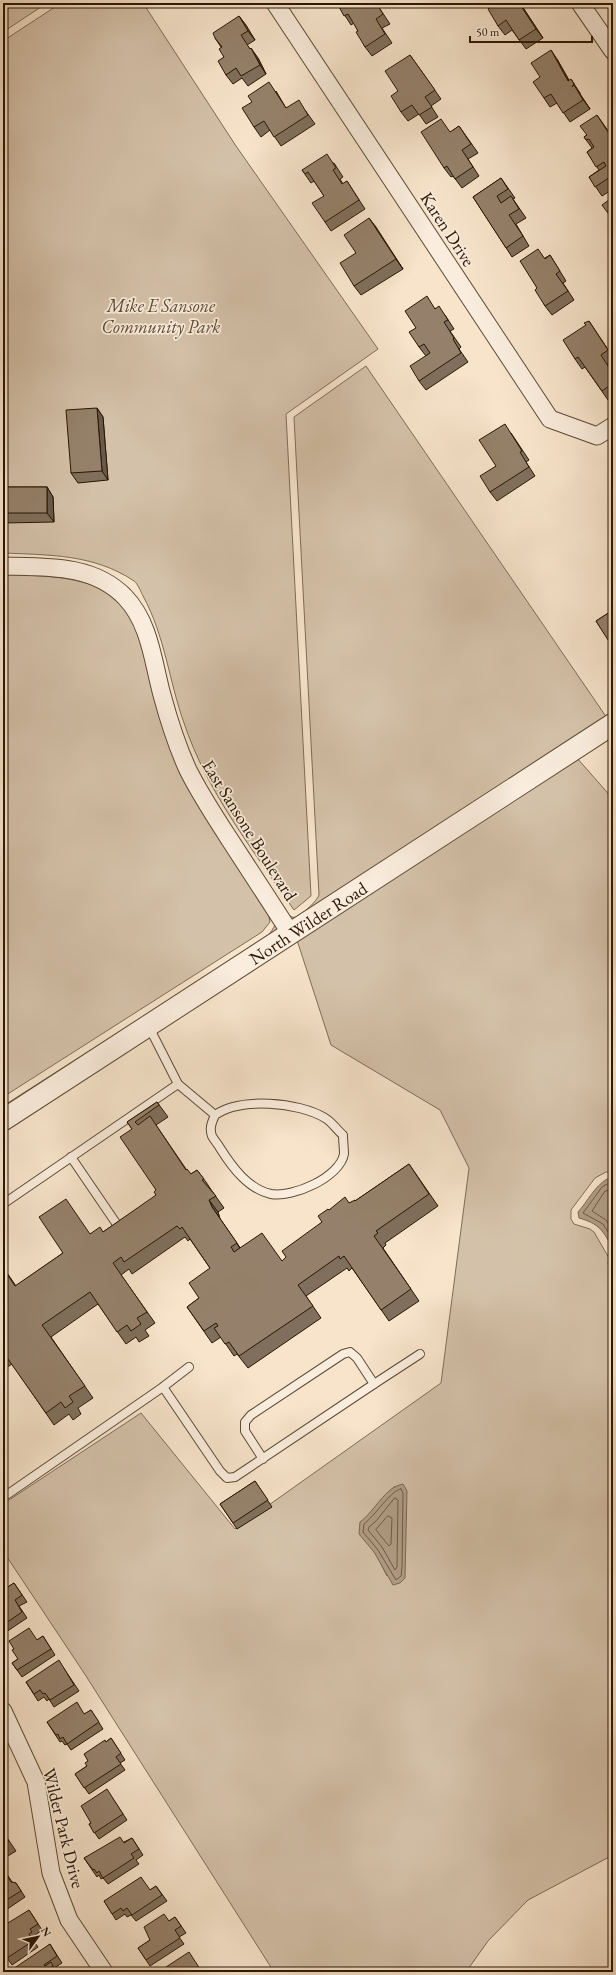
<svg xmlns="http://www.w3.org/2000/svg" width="616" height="1975" font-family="'EB Garamond',serif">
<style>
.green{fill:#d4c1a9;stroke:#7f6c56;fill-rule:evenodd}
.water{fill:#b19e87;stroke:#7b6852}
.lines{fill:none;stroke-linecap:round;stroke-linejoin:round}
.shore{stroke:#6e5a44;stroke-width:1}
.service-casing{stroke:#5d4a34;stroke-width:10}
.minor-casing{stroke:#5d4a34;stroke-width:19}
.tertiary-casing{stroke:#5d4a34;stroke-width:23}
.service{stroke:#faeddd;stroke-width:8}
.minor{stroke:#faeddd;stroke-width:17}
.tertiary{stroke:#faeddd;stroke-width:21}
.wall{fill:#806f5c;stroke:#2a1602}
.shaded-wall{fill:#685a4b;stroke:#2a1602}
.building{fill:#95816b;stroke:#2a1602}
.labels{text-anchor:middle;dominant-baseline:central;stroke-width:3.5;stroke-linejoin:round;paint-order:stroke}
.street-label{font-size:18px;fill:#2a1602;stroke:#faeddd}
.park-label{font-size:18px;font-style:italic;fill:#5d4934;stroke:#faeddd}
</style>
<rect width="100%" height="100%" fill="#f7e4cb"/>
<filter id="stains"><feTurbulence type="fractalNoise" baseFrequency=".005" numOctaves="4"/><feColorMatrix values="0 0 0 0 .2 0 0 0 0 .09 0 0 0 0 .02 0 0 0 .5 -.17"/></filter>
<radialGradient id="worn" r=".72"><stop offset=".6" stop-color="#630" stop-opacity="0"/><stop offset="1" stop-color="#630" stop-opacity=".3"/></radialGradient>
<g class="green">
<polygon points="3,3 47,3 3,32"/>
<path d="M 61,3 L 143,3 L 236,146 L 378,349 L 286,414 L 311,896 L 294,910 C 253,850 207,792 184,723 C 169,681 165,636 143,596 C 141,592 138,584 134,581 C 94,554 49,555 3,553 L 3,41 Z"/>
<path d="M 366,366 L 607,718 L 3,1110 L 3,1106 L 266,938 C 275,927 278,923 275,908 C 243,859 207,810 182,756 C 171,733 165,708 159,684 C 150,644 147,612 112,585 C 89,567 32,568 3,567 L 3,561 L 76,566 L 96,570 L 129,588 L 144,614 L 157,651 L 176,724 L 189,759 L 222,819 L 287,914 C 290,916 293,918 296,917 C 303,914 317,901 319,895 L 294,417 Z"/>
<path d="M 3,574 C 100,578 133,581 151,686 L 268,913 L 270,922 L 262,932 L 3,1097 Z"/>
<path d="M 577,758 L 613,799 L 613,1173 L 606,1172 L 595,1178 L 571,1210 L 571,1219 L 574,1224 L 590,1229 L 594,1232 L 609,1258 L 608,1263 L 613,1276 L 613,1855 L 528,1900 L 488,1941 L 466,1972 L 274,1972 L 86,1676 L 3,1551 L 3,1504 L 141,1413 L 235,1529 L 441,1383 L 469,1168 L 440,1110 L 331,1045 L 297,940 ZM 395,1486 L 387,1576 L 360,1523 C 374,1512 382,1497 395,1486 Z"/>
</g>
<g class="water">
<path d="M 607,1179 L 613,1181 L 613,1248 C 602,1230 600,1224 579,1218 L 578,1212 C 588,1201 594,1187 607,1179 Z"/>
<path d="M 403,1484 L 407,1491 L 405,1578 L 400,1583 L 393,1585 L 374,1552 L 359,1534 L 360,1522 C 375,1511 385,1487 403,1484 Z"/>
</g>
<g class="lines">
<g class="shore">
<polyline points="613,1185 607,1184 602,1187 583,1213 603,1224 613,1240"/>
<polyline points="613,1190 605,1191 592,1211 606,1220 613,1231"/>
<path d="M 401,1489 L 403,1493 L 402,1567 L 401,1576 L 396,1580 L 378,1550 L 363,1532 L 364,1524 C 374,1517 392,1489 401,1489 Z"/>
<polygon points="395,1498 398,1500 397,1567 395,1570 382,1547 368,1530 369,1527 376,1521"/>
<polygon points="388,1516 392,1518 391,1544 389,1546 376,1530"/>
</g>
<g class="service-casing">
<g id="service">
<path d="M 178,1084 L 215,1115 C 240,1097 299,1102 325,1118 C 332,1122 337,1130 343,1135 C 343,1141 344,1148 344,1154 C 340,1177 293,1198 271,1194 C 248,1189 232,1167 220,1148 C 218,1144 214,1140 212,1136 C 209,1128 212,1122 215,1115"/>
<polyline points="71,1157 118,1226"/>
<polyline points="3,1204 178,1084 149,1027"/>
<polyline points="374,1384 420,1354"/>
<polyline points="163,1387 220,1471 227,1478 235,1477 374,1384 357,1358 350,1352 343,1354 251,1415 245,1422 245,1431 263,1459"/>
<polyline points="3,1495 8,1494 163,1387 189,1367"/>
</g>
</g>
<g class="minor-casing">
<g id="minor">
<polyline points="275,3 550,419 597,436 613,426"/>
<polyline points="580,3 613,51"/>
<path d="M 3,566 C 46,567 93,564 125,597 C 150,623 153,662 162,695 C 169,721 177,746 188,770 C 200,794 215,817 230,840 C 250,871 271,903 291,934"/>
<polyline points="3,1711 36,1782 51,1873 69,1920 104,1972"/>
</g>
</g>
<g class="tertiary-casing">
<polyline id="tertiary" points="3,1120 613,724"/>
</g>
<use href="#service" class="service"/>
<use href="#minor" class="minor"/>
<use href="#tertiary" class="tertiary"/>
</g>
<g class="wall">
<polygon points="188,3 196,3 190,7"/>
<polygon points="337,3 376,3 390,24 382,28 392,43 372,56 365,47 358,31 354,23 351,25"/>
<polygon points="495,3 520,3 543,38 526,49 512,30 505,35 498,26 495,4"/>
<polygon points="239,16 255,40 247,45 250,49 258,58 266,74 248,86 242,78 233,84 226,75 224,57 221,47 215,38"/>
<polygon points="410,55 441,99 431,106 438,117 426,124 419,114 408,121 401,112 398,91"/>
<polygon points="557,59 569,80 580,93 580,94 590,109 570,122 557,103 550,107 544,98 540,77"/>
<polygon points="276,91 286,108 305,110 315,124 281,146 270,130 261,137 254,127"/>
<polygon points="597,115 611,135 613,136 613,189 602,196 589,177 599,170 587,152 592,148 584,137 587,135"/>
<polygon points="459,126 478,153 468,159 479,176 462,188 453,176 451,177 444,168 451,132"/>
<polygon points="334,163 343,177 340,179 343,184 347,181 365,209 331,231 325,222 324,196 314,181 311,183 302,170"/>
<polygon points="501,178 515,198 513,199 526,218 516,224 529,246 512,257 473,197"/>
<polygon points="369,218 403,269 361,295 354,286 356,253"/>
<polygon points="550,255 566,281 563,283 574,300 552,315 545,306 537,288 545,258"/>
<polygon points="435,308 445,315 454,329 450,331 461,347 459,349 468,362 426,390 419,381 426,356 419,347 416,328"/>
<polygon points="589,321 613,357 613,361 607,364 613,373 613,397 608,400 585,367 582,369 575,359 586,325"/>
<polygon points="97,408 103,417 108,480 78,483 71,473"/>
<polygon points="511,433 529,460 526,462 535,476 497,501 490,492 496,466"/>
<polygon points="3,487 47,487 53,497 54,522 3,523"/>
<polygon points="613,610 613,647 596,621"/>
<polygon points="157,1102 168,1117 156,1125 186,1169 191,1174 197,1170 206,1182 212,1191 224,1208 218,1212 220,1219 240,1248 282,1261 286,1257 322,1222 329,1210 355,1201 409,1164 438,1206 385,1243 386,1245 383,1248 419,1301 389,1321 352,1268 349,1271 347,1268 306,1296 321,1318 248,1368 237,1354 234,1356 221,1337 212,1343 187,1307 199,1298 210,1268 190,1239 188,1241 185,1237 132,1274 129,1269 121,1275 155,1323 145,1330 149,1336 139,1342 136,1337 126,1344 98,1304 51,1337 93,1398 78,1408 81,1414 73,1420 69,1414 54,1425 12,1364 3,1370 3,1267 16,1286 90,1234 103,1232 156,1196 156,1190 132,1129 127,1122"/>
<polygon points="255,1481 272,1507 237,1529 220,1504"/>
<polygon points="14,1583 27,1602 19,1606 27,1618 3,1634 3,1590"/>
<polygon points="43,1636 55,1655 22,1677 12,1663 18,1659 37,1640"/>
<polygon points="63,1667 79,1691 54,1707 49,1699 47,1701 44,1697 38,1701 26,1682"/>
<polygon points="91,1710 103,1729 71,1750 67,1744 65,1745 62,1741 60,1742 47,1722 85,1714"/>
<polygon points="111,1738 125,1760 120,1763 125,1770 89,1794 75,1774 87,1766 88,1761 106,1742"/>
<polygon points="3,1790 6,1794 3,1796"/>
<polygon points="111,1796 127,1820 99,1839 89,1824 91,1823"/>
<polygon points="3,1832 16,1851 3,1859"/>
<polygon points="132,1838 143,1855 136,1860 139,1864 108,1884 103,1878 101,1879 99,1875 97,1877 84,1858 124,1842"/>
<polygon points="3,1868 12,1882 16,1883 25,1897 3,1912"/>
<polygon points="156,1886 167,1901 136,1921 131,1915 127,1917 125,1914 116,1920 104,1901 150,1890"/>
<polygon points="29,1910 42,1930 34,1936 36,1938 33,1940 38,1947 12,1965 3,1952"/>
<polygon points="175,1917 186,1933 179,1937 184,1944 150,1966 138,1948 150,1940 169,1921"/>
<polygon points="50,1944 62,1963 54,1968 57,1972 15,1972"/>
</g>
<g class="shaded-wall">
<polygon points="519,3 520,3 543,38 536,29"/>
<polygon points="239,16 246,25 255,40 248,31"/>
<polygon points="251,48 258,58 266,74 260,65"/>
<polygon points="551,50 557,59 572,86 574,84 571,79 580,93 580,94 590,109 579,94 578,96 572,87"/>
<polygon points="369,218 376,227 403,269 396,259"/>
<polygon points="97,408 103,417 108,480 102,471"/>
<polygon points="47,487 53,497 54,522 47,513"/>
<polygon points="209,1200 218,1212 220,1219 245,1255 212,1207"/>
</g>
<g class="building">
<polygon points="337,3 376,3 383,14 376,19 385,34 365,47 356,32 358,31 348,14 344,16"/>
<polygon points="495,3 519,3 536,29 519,40 506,20 498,26 488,9 495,4"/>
<polygon points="239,16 248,31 241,35 250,49 251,48 260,65 241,76 236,68 226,75 218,61 224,57 219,49 222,47 215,38 213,33"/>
<polygon points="551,50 568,81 571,79 574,84 572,87 574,85 583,100 563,113 551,94 544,98 533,82 540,77 531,63"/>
<polygon points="410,55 435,90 425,97 432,107 419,115 412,105 401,112 391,96 398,91 385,71"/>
<polygon points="269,82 286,108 299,100 308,115 274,137 264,121 254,127 242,108 252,102 248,96"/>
<polygon points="597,115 610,135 612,134 613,136 613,175 595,187 589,177 606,166 604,162 596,167 587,152 594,147 589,139 586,140 584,137 587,135 580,126"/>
<polygon points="441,119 450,132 459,126 471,144 462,150 473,167 455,179 447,166 444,168 421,132"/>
<polygon points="327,154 336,168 333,170 342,184 347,181 359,200 325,222 312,203 324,196 308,172 305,174 302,170"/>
<polygon points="501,178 508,189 497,196 501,203 511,196 519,209 509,215 523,236 506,248 473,197"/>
<polygon points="613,197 613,220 602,205"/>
<polygon points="369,218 396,259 354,286 340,263 356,253 344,235"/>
<polygon points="538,249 545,259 550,255 560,271 556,274 568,291 545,306 535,290 537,288 520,261"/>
<polygon points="427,296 435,309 439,306 448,320 444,322 454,338 453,339 461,353 419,381 410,366 430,353 424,344 419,347 409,332 416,328 405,311"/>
<polygon points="589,321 608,350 601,355 613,374 613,383 602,391 578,357 575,359 563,340 586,325 584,323"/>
<polygon points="97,408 102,471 71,473 66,410"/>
<polygon points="505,424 522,451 520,452 529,467 490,492 480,476 496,466 479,440"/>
<rect x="3" y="487" width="44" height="26"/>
<polygon points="613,610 613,642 610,643 596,621"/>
<polygon points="157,1102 159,1105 135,1122 138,1125 150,1116 186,1170 187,1169 191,1174 197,1170 204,1179 202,1180 216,1196 209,1200 212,1207 237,1243 231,1247 234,1252 262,1233 282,1261 286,1257 282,1251 322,1222 318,1216 328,1209 329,1210 345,1197 349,1203 355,1200 355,1201 409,1164 429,1194 376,1231 378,1233 374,1236 411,1289 381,1310 344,1256 340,1259 339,1256 298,1285 313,1306 239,1356 229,1342 225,1344 214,1328 218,1326 216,1323 204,1331 187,1307 199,1298 189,1283 210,1268 182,1227 180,1229 177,1226 124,1262 121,1257 113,1263 147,1312 137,1318 141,1324 131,1331 127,1325 117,1332 90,1292 42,1325 85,1386 69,1396 73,1402 65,1408 61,1402 46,1413 3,1352 3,1268 15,1286 63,1253 39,1217 66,1199 90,1234 100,1227 103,1232 156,1195 154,1192 156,1190 120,1137 132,1129 127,1122"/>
<polygon points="255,1481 268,1500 233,1523 220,1504"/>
<polygon points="14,1583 22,1595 15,1600 22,1612 3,1625 3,1590"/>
<polygon points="29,1628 37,1640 43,1636 51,1649 17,1670 12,1663 18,1659 12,1650 14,1649 9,1641"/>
<polygon points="59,1660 74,1685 50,1700 45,1693 43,1694 40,1690 34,1694 26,1682"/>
<polygon points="77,1702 84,1714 91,1710 99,1722 67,1744 63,1737 60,1739 58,1734 56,1735 47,1722"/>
<polygon points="111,1738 121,1753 116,1757 121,1764 84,1788 75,1774 87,1766 85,1763 88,1761 84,1754 105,1740 106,1742"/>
<polygon points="107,1789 123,1814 94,1833 89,1824 91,1823 81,1806"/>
<polygon points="3,1832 9,1841 3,1845"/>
<polygon points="120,1837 124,1843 132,1838 139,1849 131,1854 134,1858 103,1878 99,1871 97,1873 94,1869 93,1870 84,1858"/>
<polygon points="3,1869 11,1882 16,1883 21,1891 3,1902"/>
<polygon points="141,1877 150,1890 156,1886 162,1895 132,1915 127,1908 123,1911 121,1908 112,1914 104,1901"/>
<polygon points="29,1910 38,1924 30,1929 32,1932 29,1934 33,1941 7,1958 3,1952 3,1926"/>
<polygon points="164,1914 169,1921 175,1917 181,1926 175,1930 180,1938 146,1960 138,1948 150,1940 144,1927"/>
<polygon points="50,1944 57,1956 44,1965 45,1966 51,1962 53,1966 50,1968 52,1972 15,1972 13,1969"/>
<polygon points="189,1952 202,1972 165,1972 163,1969"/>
</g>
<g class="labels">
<g class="street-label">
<text transform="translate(448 229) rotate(57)">Karen Drive</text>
<text transform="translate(250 830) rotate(58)">East Sansone Boulevard</text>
<text transform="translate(308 923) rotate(-33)">North Wilder Road</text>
<text transform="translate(64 1828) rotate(76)">Wilder Park Drive</text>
</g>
<g class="park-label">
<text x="161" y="305">Mike E Sansone<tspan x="161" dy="21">Community Park</tspan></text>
</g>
</g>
<rect width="616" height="1975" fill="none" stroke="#f7e4cb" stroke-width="16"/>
<rect x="4" y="4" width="608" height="1967" fill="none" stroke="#2a1602" stroke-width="2"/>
<rect x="8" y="8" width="600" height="1959" fill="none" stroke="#2a1602"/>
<g transform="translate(38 1937) rotate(57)" stroke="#faeddd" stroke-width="3" paint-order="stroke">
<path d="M0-3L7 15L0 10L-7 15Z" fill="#2a1602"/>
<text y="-6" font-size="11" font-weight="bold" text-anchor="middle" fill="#2a1602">N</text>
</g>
<path d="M470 36v6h122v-6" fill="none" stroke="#2a1602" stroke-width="2"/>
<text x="476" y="36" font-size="12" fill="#2a1602" stroke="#faeddd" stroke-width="3" paint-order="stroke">50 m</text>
<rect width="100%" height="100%" filter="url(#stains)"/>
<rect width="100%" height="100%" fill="url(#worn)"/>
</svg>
